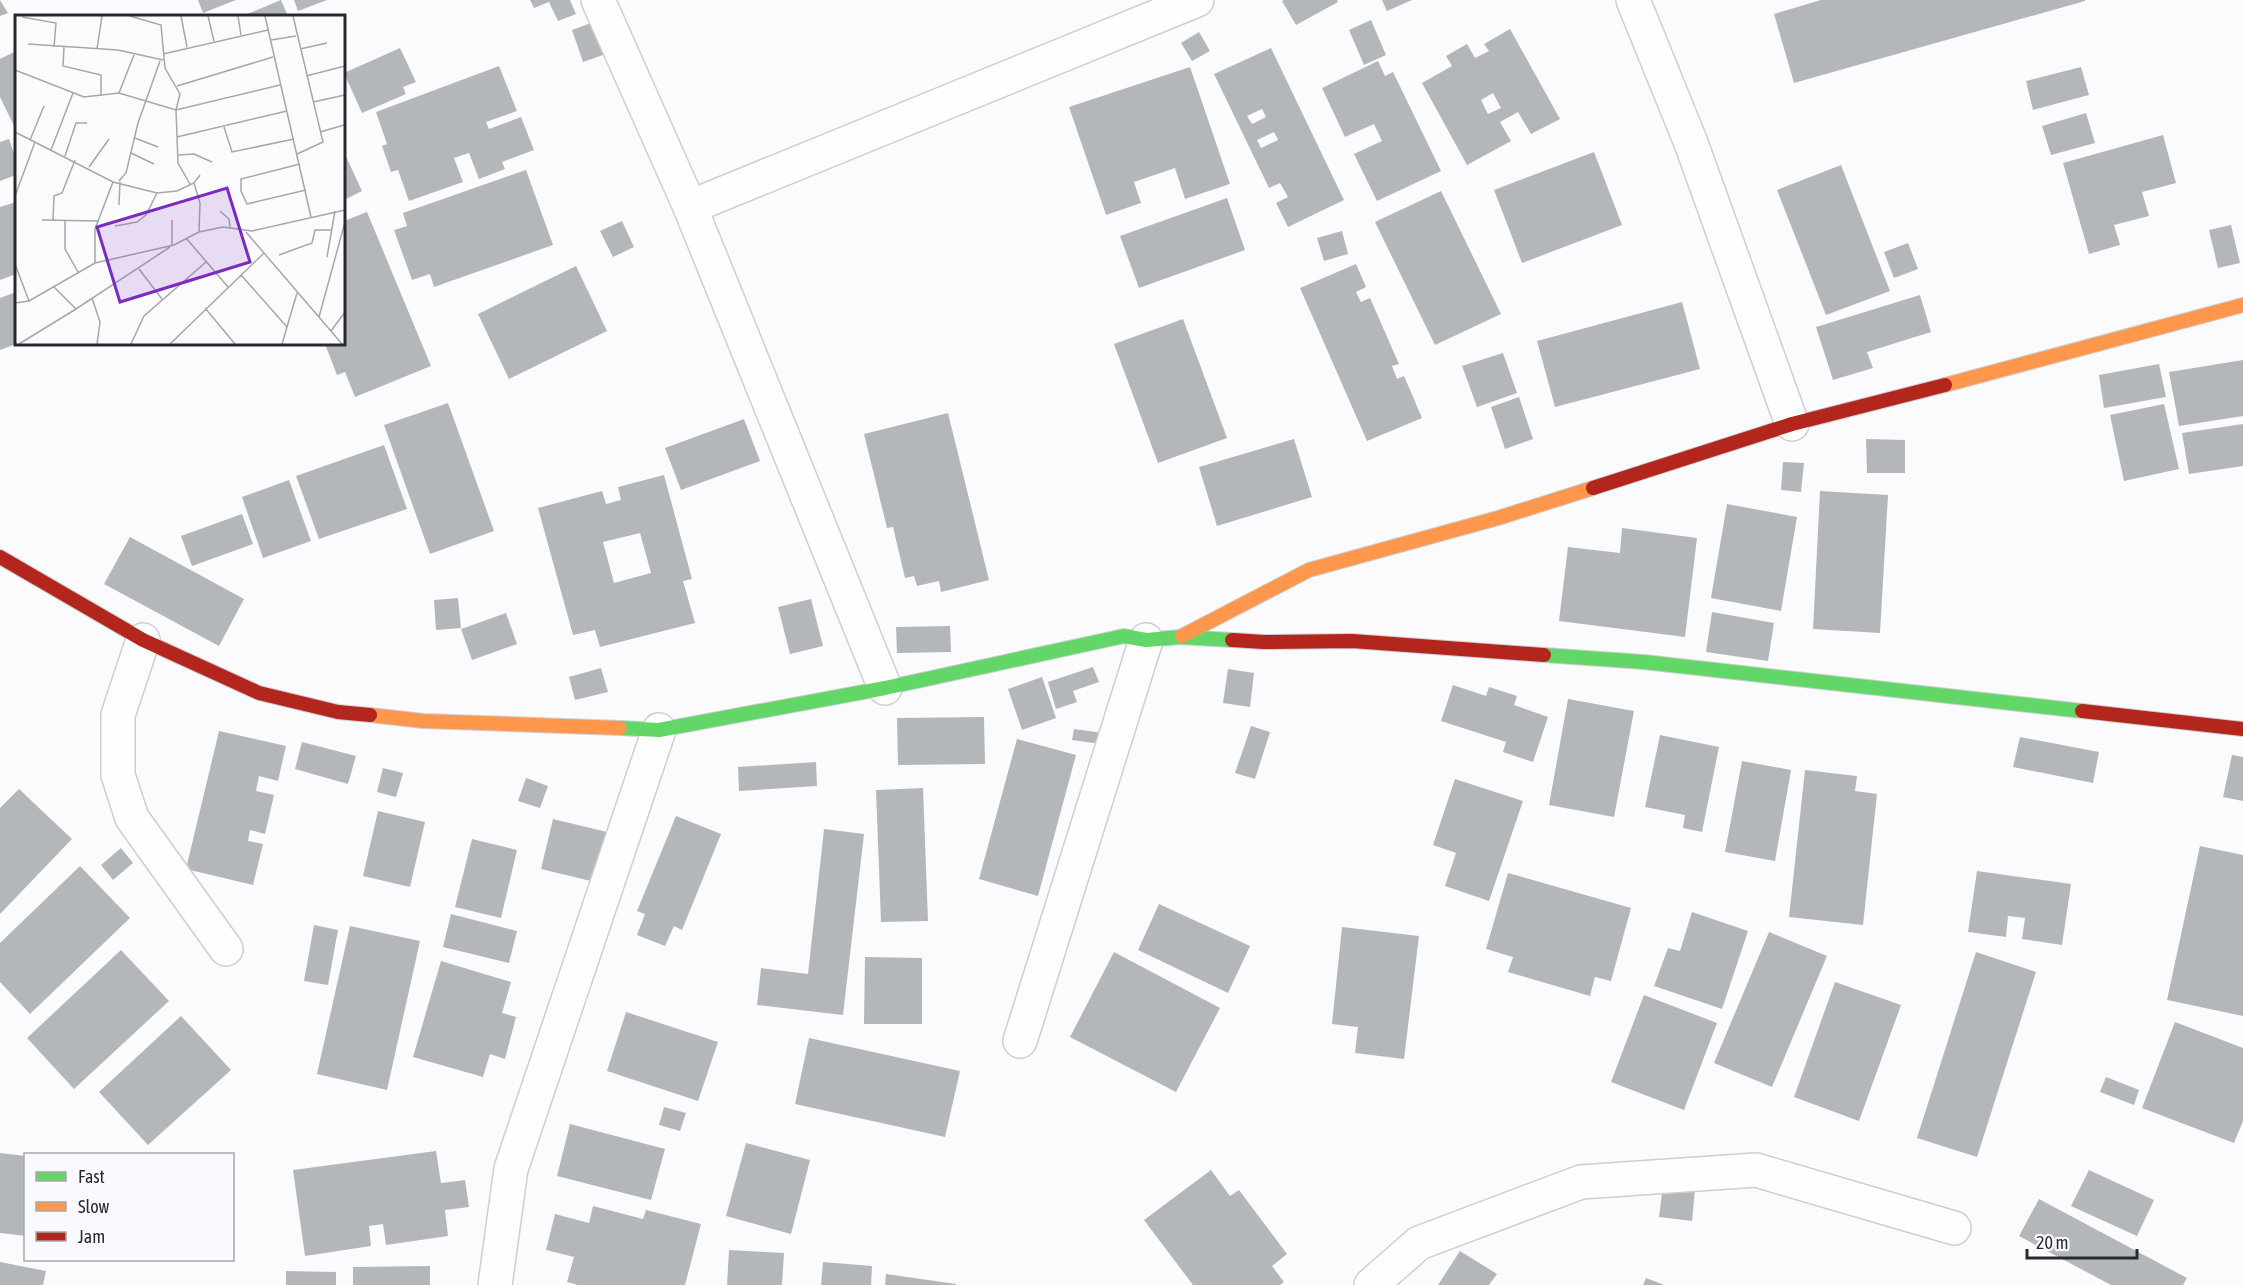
<svg xmlns="http://www.w3.org/2000/svg" width="2243" height="1285" font-family="'Asap Condensed',sans-serif">
<style>
.building{fill:#b4b7ba;fill-rule:evenodd}
.lines{fill:none;stroke-linecap:round;stroke-linejoin:round}
.street-casing{stroke:#ceced3;stroke-width:36}
.fast-casing{stroke:#ceced3;stroke-width:16}
.slow-casing{stroke:#ceced3;stroke-width:16}
.jam-casing{stroke:#ceced3;stroke-width:16}
.street{stroke:#fefeff;stroke-width:33}
.fast{stroke:#63d668;stroke-width:14}
.slow{stroke:#ff974d;stroke-width:14}
.jam{stroke:#b3261e;stroke-width:14}
.inset-road{fill:none;stroke:#a7a7ab;stroke-width:1.5}
.view{fill:#7b2cbf;fill-opacity:0.15;stroke:#7b2cbf;stroke-width:3}
.inset-edge{fill:none;stroke:#282830;stroke-width:3}
</style>
<rect width="100%" height="100%" fill="#fbfbfd"/>
<g class="building">
<polygon points="0,0 8,13 0,16"/>
<polygon points="198,0 236,0 203,13"/>
<polygon points="281,0 288,16 243,16"/>
<polygon points="294,0 327,0 298,11"/>
<polygon points="530,0 570,0 576,14 558,21 549,2 534,8"/>
<polygon points="1284,0 1337,0 1338,2 1296,25 1282,1"/>
<polygon points="1382,0 1412,0 1387,11"/>
<polygon points="1821,0 2085,0 2085,1 1794,83 1774,14"/>
<polygon points="1371,20 1386,55 1364,65 1349,30"/>
<polygon points="594,22 606,54 583,62 572,30"/>
<path d="M 1510,29 L 1560,119 L 1531,134 L 1518,112 L 1500,122 L 1511,141 L 1467,165 L 1422,83 L 1452,66 L 1446,56 L 1467,44 L 1475,58 L 1489,51 L 1484,44 ZM 1493,93 L 1501,108 L 1488,114 L 1481,100 Z"/>
<polygon points="1199,32 1210,51 1192,61 1181,43"/>
<polygon points="400,48 416,82 403,87 406,94 362,113 344,73"/>
<path d="M 1271,48 L 1344,200 L 1288,227 L 1276,203 L 1288,197 L 1280,183 L 1269,188 L 1214,74 ZM 1262,109 L 1266,117 L 1252,124 L 1247,116 ZM 1274,132 L 1278,140 L 1261,148 L 1257,140 Z"/>
<polygon points="16,51 16,130 0,97 0,59"/>
<polygon points="1378,61 1385,76 1393,72 1441,171 1377,201 1354,154 1382,141 1374,124 1345,137 1322,88"/>
<polygon points="499,66 517,111 486,122 489,129 521,117 534,150 502,162 505,169 479,179 469,153 454,158 463,182 409,201 398,170 391,172 382,146 387,144 376,112"/>
<polygon points="1190,67 1230,184 1185,199 1175,168 1134,182 1141,203 1106,215 1069,107"/>
<polygon points="2081,67 2089,95 2033,110 2026,81"/>
<polygon points="2086,113 2095,143 2051,155 2042,126"/>
<polygon points="2163,135 2176,183 2142,192 2149,216 2114,225 2120,245 2089,254 2063,163"/>
<polygon points="9,139 16,159 16,175 0,181 0,142"/>
<polygon points="344,152 362,191 344,200"/>
<polygon points="1594,152 1622,225 1522,263 1494,190"/>
<polygon points="1841,165 1890,291 1826,315 1777,190"/>
<polygon points="526,170 553,245 434,287 430,274 412,280 394,230 407,226 403,213"/>
<polygon points="1441,191 1501,314 1435,345 1375,222"/>
<polygon points="1227,198 1245,250 1139,288 1120,236"/>
<polygon points="16,202 16,274 0,280 0,207"/>
<polygon points="367,212 431,366 355,397 345,372 337,375 325,344 344,344 344,221"/>
<polygon points="622,221 634,247 613,257 600,231"/>
<polygon points="2231,225 2240,263 2218,268 2209,230"/>
<polygon points="1342,231 1348,254 1324,261 1317,238"/>
<polygon points="1908,243 1918,269 1894,278 1884,252"/>
<polygon points="1356,264 1366,287 1356,292 1361,302 1370,298 1399,364 1392,366 1397,379 1404,376 1422,418 1367,441 1300,288"/>
<polygon points="576,266 607,331 509,379 478,314"/>
<polygon points="16,292 16,344 0,350 0,298"/>
<polygon points="1920,295 1931,332 1867,352 1873,368 1833,380 1816,327"/>
<polygon points="1682,302 1700,369 1555,407 1537,341"/>
<polygon points="1183,319 1227,438 1158,463 1114,344"/>
<polygon points="1503,353 1517,393 1477,407 1462,366"/>
<polygon points="2243,360 2243,416 2179,426 2169,372"/>
<polygon points="2159,364 2166,397 2104,408 2099,375"/>
<polygon points="1519,397 1533,439 1505,449 1491,407"/>
<polygon points="448,403 494,531 430,554 384,425"/>
<polygon points="2164,404 2179,469 2124,481 2110,415"/>
<polygon points="948,413 989,580 941,592 939,581 917,586 914,576 905,578 893,527 887,528 864,434"/>
<polygon points="744,419 760,461 681,490 665,448"/>
<polygon points="2243,424 2243,466 2189,474 2182,433"/>
<polygon points="1294,439 1312,497 1217,526 1199,467"/>
<polygon points="1866,439 1905,440 1905,473 1867,473"/>
<polygon points="384,445 407,509 319,539 296,476"/>
<polygon points="1783,462 1804,463 1801,492 1781,490"/>
<path d="M 664,475 L 692,579 L 683,581 L 695,623 L 600,647 L 595,630 L 573,635 L 538,508 L 602,491 L 606,504 L 621,500 L 618,487 ZM 640,533 L 651,573 L 614,583 L 603,542 Z"/>
<polygon points="289,480 311,541 263,558 242,497"/>
<polygon points="1820,491 1888,495 1880,633 1813,629"/>
<polygon points="1727,504 1797,517 1781,611 1711,598"/>
<polygon points="242,514 253,544 192,566 181,536"/>
<polygon points="1622,528 1697,538 1685,637 1559,621 1568,547 1620,553"/>
<polygon points="130,537 244,599 219,646 104,584"/>
<polygon points="458,598 461,628 436,630 434,600"/>
<polygon points="811,599 823,646 790,654 778,607"/>
<polygon points="1712,612 1774,623 1768,661 1706,652"/>
<polygon points="506,613 517,644 472,660 461,629"/>
<polygon points="950,626 951,652 897,653 896,627"/>
<polygon points="1093,667 1099,682 1073,691 1077,702 1056,709 1048,682"/>
<polygon points="601,668 608,692 575,700 569,677"/>
<polygon points="1228,669 1254,673 1250,707 1223,703"/>
<polygon points="1042,677 1056,718 1022,730 1008,689"/>
<polygon points="1453,685 1486,696 1489,687 1517,696 1514,705 1548,717 1533,762 1503,752 1506,742 1441,721"/>
<polygon points="1568,699 1634,711 1614,817 1549,805"/>
<polygon points="984,717 985,764 898,765 897,718"/>
<polygon points="1251,726 1270,732 1255,779 1235,773"/>
<polygon points="1074,729 1103,733 1101,744 1072,740"/>
<polygon points="219,731 286,746 278,781 259,776 256,791 274,795 265,834 250,830 248,841 263,844 253,885 186,869"/>
<polygon points="1660,735 1719,747 1702,832 1683,828 1685,815 1645,807"/>
<polygon points="2020,737 2099,752 2093,783 2013,767"/>
<polygon points="1017,739 1076,755 1038,896 979,879"/>
<polygon points="302,742 356,756 348,784 295,769"/>
<polygon points="2232,755 2243,757 2243,801 2223,797"/>
<polygon points="1742,761 1791,770 1775,861 1725,852"/>
<polygon points="816,762 817,786 739,791 738,767"/>
<polygon points="383,768 403,773 396,797 377,792"/>
<polygon points="1805,770 1857,776 1855,791 1877,794 1863,925 1789,917"/>
<polygon points="526,778 548,786 540,808 518,801"/>
<polygon points="1455,779 1523,801 1489,901 1445,886 1456,853 1433,845"/>
<polygon points="923,788 928,921 881,922 876,790"/>
<polygon points="19,789 72,839 0,914 0,808"/>
<polygon points="378,811 425,822 410,887 363,876"/>
<polygon points="676,816 721,834 682,930 674,926 665,946 637,935 645,914 637,911"/>
<polygon points="553,819 607,832 595,882 541,869"/>
<polygon points="824,829 864,834 843,1015 757,1005 761,968 808,974"/>
<polygon points="472,839 517,850 501,918 455,907"/>
<polygon points="2200,846 2243,855 2243,1016 2167,1000"/>
<polygon points="121,848 133,863 113,880 101,865"/>
<polygon points="80,866 130,918 30,1014 0,982 0,943"/>
<polygon points="1977,871 2071,884 2062,945 2022,939 2025,918 2008,916 2006,937 1968,932"/>
<polygon points="1508,873 1631,908 1611,981 1595,977 1590,996 1508,972 1513,957 1486,949"/>
<polygon points="1159,904 1250,946 1228,993 1138,950"/>
<polygon points="1692,912 1748,931 1722,1009 1654,986 1668,948 1680,951"/>
<polygon points="451,914 517,931 509,963 443,947"/>
<polygon points="314,925 338,930 328,985 304,981"/>
<polygon points="350,926 420,941 387,1090 317,1074"/>
<polygon points="1342,927 1419,936 1404,1059 1355,1053 1358,1027 1332,1024"/>
<polygon points="1769,932 1827,956 1772,1087 1714,1063"/>
<polygon points="121,950 169,1001 74,1089 27,1038"/>
<polygon points="1114,952 1220,1008 1176,1092 1070,1037"/>
<polygon points="1976,952 2036,972 1977,1157 1917,1138"/>
<polygon points="865,957 922,958 922,1024 864,1024"/>
<polygon points="441,961 511,982 502,1013 516,1017 505,1059 490,1054 483,1077 413,1057"/>
<polygon points="1835,982 1901,1005 1859,1121 1794,1097"/>
<polygon points="1644,995 1717,1023 1684,1110 1611,1082"/>
<polygon points="626,1012 718,1042 698,1101 607,1071"/>
<polygon points="181,1016 231,1070 148,1145 99,1092"/>
<polygon points="2175,1022 2243,1048 2243,1121 2234,1143 2142,1108"/>
<polygon points="809,1038 960,1071 945,1137 795,1104"/>
<polygon points="2106,1077 2139,1090 2134,1105 2100,1092"/>
<polygon points="664,1107 686,1113 680,1131 659,1125"/>
<polygon points="570,1124 665,1149 651,1200 557,1176"/>
<polygon points="746,1143 810,1160 791,1234 726,1216"/>
<polygon points="436,1151 441,1183 465,1180 469,1207 445,1210 448,1236 386,1245 383,1224 369,1226 371,1246 305,1256 293,1170"/>
<polygon points="0,1153 26,1156 26,1236 0,1233"/>
<polygon points="1211,1170 1230,1196 1239,1190 1287,1254 1272,1266 1284,1282 1280,1285 1193,1285 1144,1220"/>
<polygon points="2089,1170 2154,1200 2137,1236 2071,1206"/>
<polygon points="1663,1185 1695,1189 1692,1221 1659,1217"/>
<polygon points="2039,1199 2187,1278 2183,1285 2111,1285 2019,1236"/>
<polygon points="593,1206 643,1219 646,1210 701,1224 685,1285 578,1285 567,1282 574,1257 546,1250 555,1214 589,1223"/>
<polygon points="729,1250 784,1253 782,1285 727,1285"/>
<polygon points="1460,1251 1497,1274 1489,1285 1438,1285"/>
<polygon points="0,1262 46,1271 43,1285 0,1285"/>
<polygon points="823,1262 872,1266 871,1285 821,1285"/>
<polygon points="430,1266 430,1285 353,1285 353,1267"/>
<polygon points="286,1271 336,1272 336,1285 286,1285"/>
<polygon points="886,1274 956,1284 956,1285 885,1285"/>
<polygon points="1646,1278 1664,1285 1643,1285"/>
</g>
<g class="lines">
<g class="street-casing">
<g id="street">
<polyline points="598,0 690,207 885,688"/>
<polyline points="1633,0 1691,143 1792,424"/>
<polyline points="690,207 1197,0"/>
<polyline points="143,640 118,715 118,775 132,818 226,949"/>
<polyline points="1020,1041 1146,640"/>
<polyline points="495,1285 511,1169 659,730"/>
<polyline points="1371,1285 1419,1243 1581,1182 1756,1170 1954,1228"/>
</g>
</g>
<g class="fast-casing">
<g id="fast">
<polyline points="1544,655 1644,662 2082,711"/>
<polyline points="620,728 659,730 885,688 1124,636 1146,640 1180,637 1232,640"/>
</g>
</g>
<g class="slow-casing">
<g id="slow">
<polyline points="1945,385 2243,305"/>
<polyline points="1182,636 1309,570 1498,518 1593,488"/>
<polyline points="370,715 423,721 620,728"/>
</g>
</g>
<g class="jam-casing">
<g id="jam">
<polyline points="1593,488 1792,424 1945,385"/>
<polyline points="0,557 143,640 259,693 338,712 370,715"/>
<polyline points="1232,640 1264,642 1352,641 1544,655"/>
<polyline points="2082,711 2243,729"/>
</g>
</g>
<use href="#street" class="street"/>
<use href="#fast" class="fast"/>
<use href="#slow" class="slow"/>
<use href="#jam" class="jam"/>
</g>
<g transform="translate(15 15)">
<rect width="330" height="330" fill="#fbfbfd"/>
<path class="inset-road" d="M 115,1 L 146,10 L 150,53 L 165,79 L 161,95 L 163,148 L 175,169M 166,1 L 172,32M 193,1 L 199,26M 223,1 L 226,20M 250,1 L 296,202M 278,1 L 308,127 L 282,139M 7,2 L 41,8 L 39,32M 256,25 L 281,21M 13,29 L 103,35 L 148,45M 49,32 L 48,51 L 86,60 L 86,81M 82,34 L 87,1M 285,34 L 312,28M 148,39 L 253,15M 0,55 L 69,82 L 104,78 L 161,95 L 265,70M 291,61 L 330,51M 162,71 L 258,42M 104,78 L 119,40M 298,87 L 330,80M 209,112 L 217,137 L 279,124M 0,117 L 98,167 L 142,178 L 162,176 L 179,168 L 185,160M 305,117 L 329,110M 162,122 L 272,96M 120,123 L 143,132M 15,125 L 29,91M 36,135 L 58,78M 116,138 L 139,149M 163,140 L 179,139 L 197,147M 50,141 L 61,108 L 72,108M 285,149 L 226,164 L 226,176 L 232,189 L 291,175M 74,152 L 94,124M 104,166 L 111,158 L 123,108 L 145,46M 179,168 L 185,188 L 184,217M 0,181 L 20,127M 104,190 L 105,167M 205,196 L 214,204 L 215,213M 27,205 L 84,206M 38,205 L 39,181 L 47,178 L 60,145M 50,205 L 50,234 L 63,257M 100,211 L 122,207 L 131,200 L 142,178M 231,217 L 327,329M 171,223 L 213,272M 157,230 L 157,205M 264,240 L 297,228 L 300,215 L 317,215M 312,242 L 320,196M 80,248 L 80,214 L 98,167M 0,249 L 14,286M 124,254 L 147,284M 226,260 L 272,312M 38,271 L 61,294 L 155,232M 77,283 L 85,307 L 82,329M 0,288 L 14,286 L 80,248 L 159,230 L 184,217 L 208,212 L 237,216 L 330,195M 190,293 L 220,329M 304,302 L 330,207M 316,316 L 330,297M 4,329 L 61,294M 116,329 L 129,301 L 191,247M 155,329 L 249,238M 267,329 L 282,278"/>
<path class="view" d="M 212,173 L 235,247 L 105,287 L 82,212 Z"/>
<rect width="330" height="330" class="inset-edge"/>
</g>
<rect x="24" y="1153" width="210" height="108" fill="#fafafe" stroke="#a6a6ac" stroke-width="1.5"/>
<rect x="36" y="1172" width="30" height="9" fill="#63d668" stroke="#a6a6ac" stroke-width="1.5"/>
<text x="78" y="1183" font-size="18" fill="#282830">Fast</text>
<rect x="36" y="1202" width="30" height="9" fill="#ff974d" stroke="#a6a6ac" stroke-width="1.5"/>
<text x="78" y="1213" font-size="18" fill="#282830">Slow</text>
<rect x="36" y="1232" width="30" height="9" fill="#b3261e" stroke="#a6a6ac" stroke-width="1.5"/>
<text x="78" y="1243" font-size="18" fill="#282830">Jam</text>
<path d="M2027 1249v9h110v-9" fill="none" stroke="#282830" stroke-width="3"/>
<text x="2036" y="1249" font-size="18" fill="#282830" stroke="#fafafe" stroke-width="4.5" paint-order="stroke">20 m</text>
</svg>
